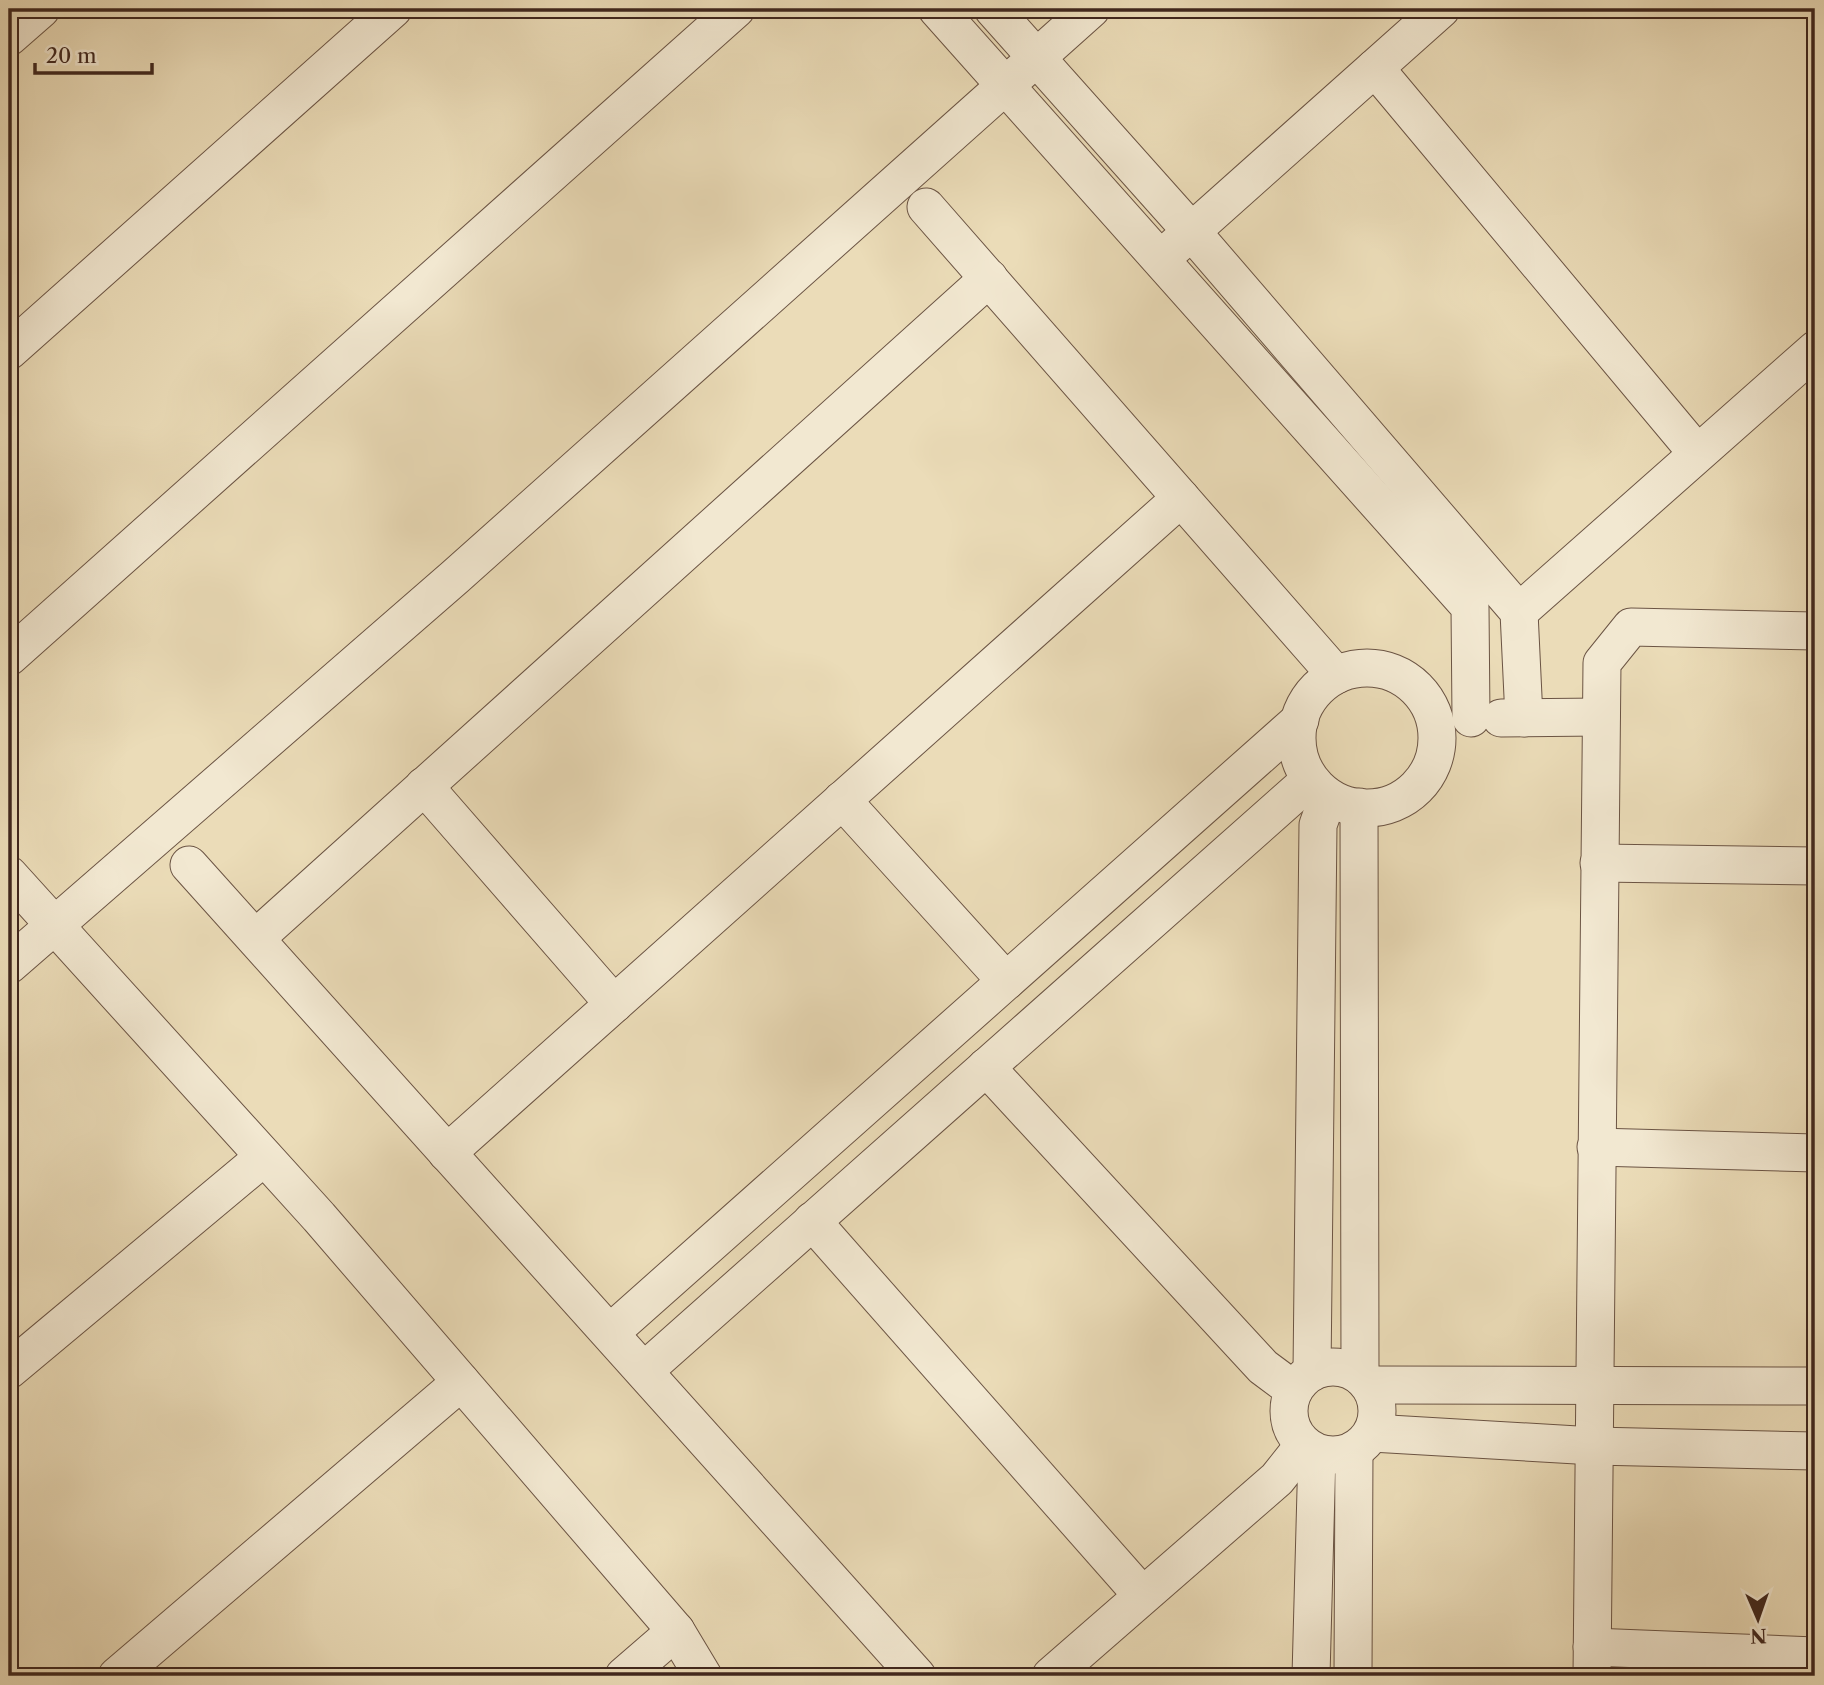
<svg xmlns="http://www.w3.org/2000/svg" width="1824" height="1685" font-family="'Libre Caslon Text',serif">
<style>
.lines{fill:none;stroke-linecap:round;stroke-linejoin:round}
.street-casing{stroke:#6b5444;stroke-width:39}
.street{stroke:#f2e8d1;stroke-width:37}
</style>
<rect width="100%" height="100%" fill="#ebdcb8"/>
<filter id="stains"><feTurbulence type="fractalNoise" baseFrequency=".00286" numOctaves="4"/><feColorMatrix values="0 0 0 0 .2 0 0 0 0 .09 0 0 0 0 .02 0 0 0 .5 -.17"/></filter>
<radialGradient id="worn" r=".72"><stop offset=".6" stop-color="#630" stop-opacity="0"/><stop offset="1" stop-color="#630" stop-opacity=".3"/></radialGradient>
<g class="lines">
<g class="street-casing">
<g id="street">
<polyline points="937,9 1470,607 1471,718"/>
<polyline points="993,9 1192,232 1519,612 1524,718"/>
<polyline points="9,37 41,9"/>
<polyline points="1375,68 1697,453"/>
<polyline points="926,207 1336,675"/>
<polyline points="1173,248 1441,9"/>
<polyline points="9,351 393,9"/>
<polyline points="1519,612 1815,350"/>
<polyline points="9,657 736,9"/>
<circle cx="1367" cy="738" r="70"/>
<polyline points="1501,718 1601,717"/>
<polyline points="424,786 614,1004"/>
<polyline points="842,800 1006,981"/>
<polyline points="1359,807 1360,1376"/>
<polyline points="1599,863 1815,866"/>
<polyline points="189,865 917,1676"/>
<polyline points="9,875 319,1217 676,1631 703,1676"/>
<polyline points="256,938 989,278"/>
<polyline points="9,965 455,577 1091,9"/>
<polyline points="986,1067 1263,1367 1294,1390"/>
<polyline points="1596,1147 1815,1153"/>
<polyline points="447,1153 1181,498"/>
<polyline points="812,1221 1142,1595"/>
<polyline points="610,1333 1300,720"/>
<circle cx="1333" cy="1411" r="44"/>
<polyline points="9,1370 264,1157"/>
<polyline points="644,1371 1310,780"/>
<polyline points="1312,1372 1318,825 1328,797"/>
<polyline points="1369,1385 1815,1386"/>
<polyline points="1372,1433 1594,1446 1815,1451"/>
<polyline points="1592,1647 1815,1656"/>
<polyline points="117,1676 461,1382"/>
<polyline points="624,1676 676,1631"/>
<polyline points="1051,1676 1277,1479 1304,1445"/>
<polyline points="1311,1676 1317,1453"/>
<polyline points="1353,1676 1354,1450"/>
<polyline points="1592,1676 1602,663 1631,627 1815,631"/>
</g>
</g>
<use href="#street" class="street"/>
</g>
<rect width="1824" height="1685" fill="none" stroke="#ebdcb8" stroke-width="35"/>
<rect x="10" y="10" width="1803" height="1664" fill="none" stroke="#40271e" stroke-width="3.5"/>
<rect x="18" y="18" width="1789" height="1650" fill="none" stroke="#40271e" stroke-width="2"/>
<g transform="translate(1758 1619) rotate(178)" stroke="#f2e8d1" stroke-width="5" paint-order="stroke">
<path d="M0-5L12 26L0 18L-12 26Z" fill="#40271e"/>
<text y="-10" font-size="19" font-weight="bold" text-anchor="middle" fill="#40271e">N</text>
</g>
<path d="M35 63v10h117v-10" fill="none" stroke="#40271e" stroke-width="3.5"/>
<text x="46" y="63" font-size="21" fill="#40271e" stroke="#f2e8d1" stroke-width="5" paint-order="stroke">20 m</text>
<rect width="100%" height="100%" filter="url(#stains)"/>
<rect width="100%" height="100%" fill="url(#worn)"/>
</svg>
